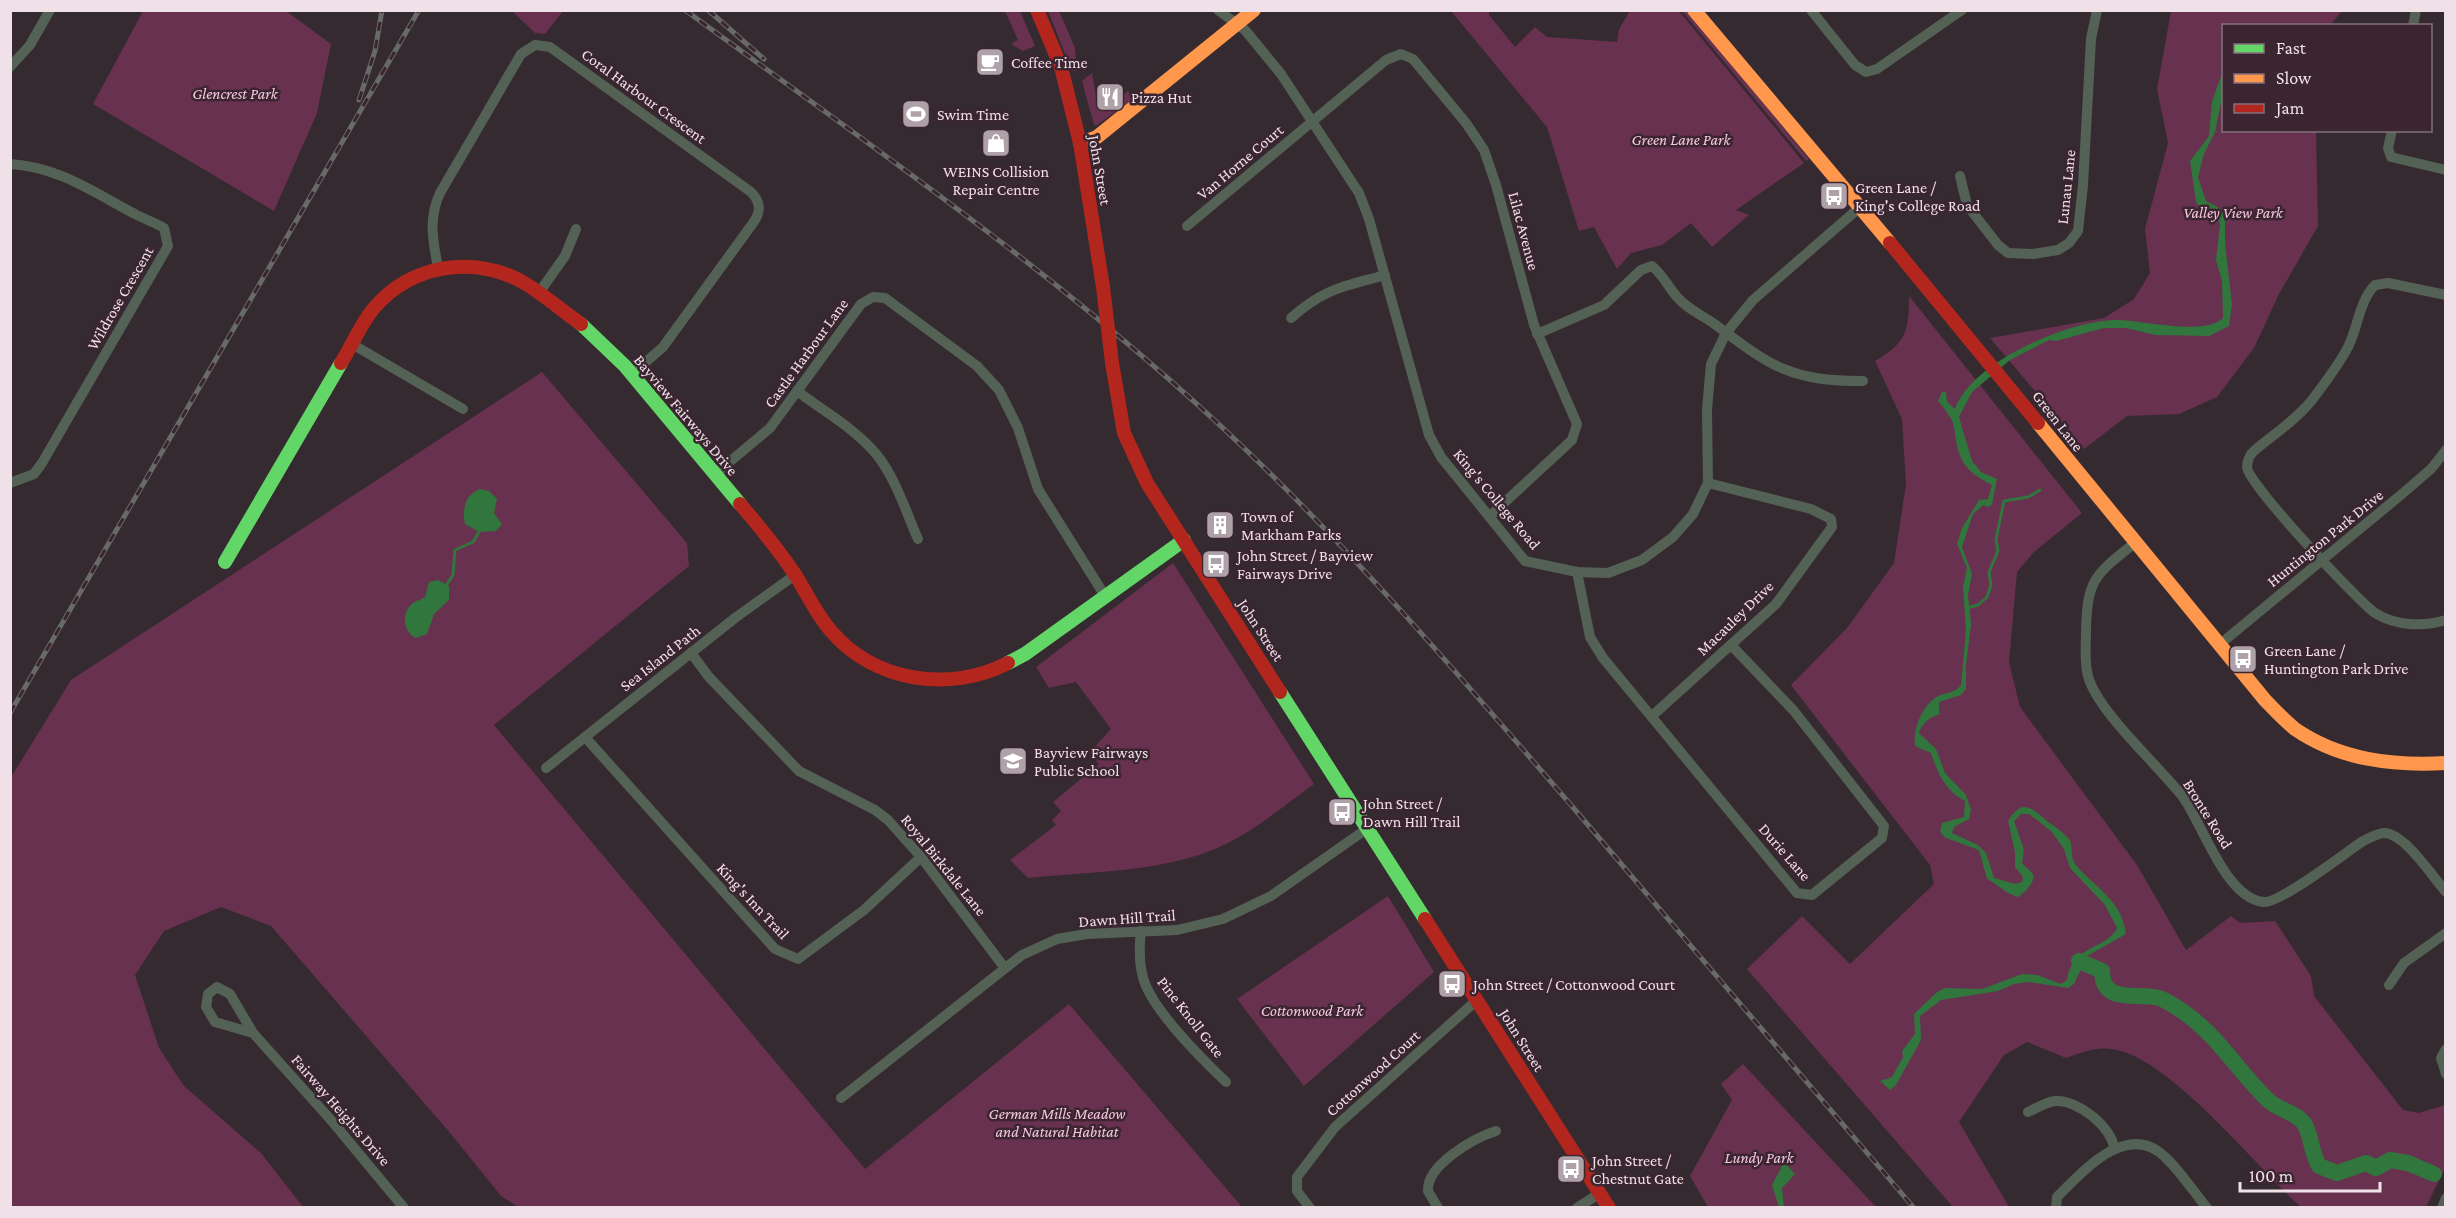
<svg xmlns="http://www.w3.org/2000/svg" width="2456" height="1218" font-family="'Crimson Pro',serif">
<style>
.green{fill:#683150}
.water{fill:#30763d}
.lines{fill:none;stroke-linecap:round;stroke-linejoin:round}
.stream{stroke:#30763d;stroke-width:3}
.river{stroke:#30763d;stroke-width:16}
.street{stroke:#546155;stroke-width:10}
.fast{stroke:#63d668;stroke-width:14}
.slow{stroke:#ff974d;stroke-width:14}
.jam{stroke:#b3261e;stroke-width:14}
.rail-casing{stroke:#686a67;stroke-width:5}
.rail{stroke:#3a2530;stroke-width:3;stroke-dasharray:9;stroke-linecap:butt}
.jam-bridge{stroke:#b3261e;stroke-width:14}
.labels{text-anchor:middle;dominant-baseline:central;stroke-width:5;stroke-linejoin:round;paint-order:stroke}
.poi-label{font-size:16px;fill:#f0e1e8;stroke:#3a2530;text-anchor:start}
.park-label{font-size:16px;font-style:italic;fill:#f6c7de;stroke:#3a2530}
.street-label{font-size:16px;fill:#f0e1e8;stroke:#3a2530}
</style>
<rect width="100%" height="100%" fill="#352a30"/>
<g class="green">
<polygon points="143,11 286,11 331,44 317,113 274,211 93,104"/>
<polygon points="512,11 563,11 545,34 535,33"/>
<polygon points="1005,11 1020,11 1035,46 1023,51 1011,44 1018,40"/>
<polygon points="1048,11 1059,11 1075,48 1077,71 1072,71"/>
<polygon points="1451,11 1489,11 1489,15 1515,47 1535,27 1547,37 1617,42 1619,29 1630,11 1679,11 1804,163 1736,210 1749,215 1712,247 1691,223 1662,245 1631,253 1617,269 1594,227 1579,231 1547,127"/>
<polygon points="1682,11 1687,11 1809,159 1806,161"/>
<polygon points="2171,11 2342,11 2330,25 2224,26 2224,130 2316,131 2318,226 2279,294 2254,348 2217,397 2179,414 2127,416 2084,449 1990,338 2104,318 2134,299 2150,273 2145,229 2168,143 2157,89"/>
<polygon points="1092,73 1098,109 1104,111 1128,91 1133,99 1097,125 1094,125 1082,81"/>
<path d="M 1909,296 L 2082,513 L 2034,552 L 2017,572 L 2009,662 L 2020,707 L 2137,865 L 2186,950 L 2231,916 L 2240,923 L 2275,921 L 2311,976 L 2314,996 L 2403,1110 L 2419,1113 L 2445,1105 L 2445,1168 L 2426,1207 L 2301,1207 C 2258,1169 2167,1054 2111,1049 C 2096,1047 2081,1053 2066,1058 L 2027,1042 L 2004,1055 L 1959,1122 L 2009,1207 L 1953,1207 L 1747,969 L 1802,916 L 1850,964 L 1934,884 L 1930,865 L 1791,685 L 1847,628 L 1894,563 L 1906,484 L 1902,419 L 1875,361 C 1906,343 1909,331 1909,296 Z"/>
<polygon points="542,372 687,543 689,566 494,725 865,1169 1069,1004 1242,1207 518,1207 501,1196 451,1134 271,926 221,907 164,931 135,975 159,1048 184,1086 261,1153 303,1207 11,1207 10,779 71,680"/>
<path d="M 1173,563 L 1314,784 C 1286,804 1257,829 1226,844 C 1167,873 1093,871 1028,878 L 1010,860 L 1056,825 L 1052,820 L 1061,811 L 1053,802 L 1099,764 L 1089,753 L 1111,729 L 1076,682 L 1049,688 L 1036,667 Z"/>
<polygon points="1388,896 1434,972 1304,1086 1237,999"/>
<polygon points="1743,1064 1876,1207 1708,1207 1690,1176 1732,1100 1721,1084"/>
</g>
<g class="water">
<path d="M 2223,71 L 2223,93 L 2215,132 L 2204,154 L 2198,177 L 2206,201 L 2221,209 L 2225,217 L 2225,244 L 2232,304 L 2229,326 L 2209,336 L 2155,335 L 2126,328 L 2104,328 L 2056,341 L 2049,340 L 2010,360 L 1972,392 L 1959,417 L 1972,461 L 1981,472 L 1997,479 L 1992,504 L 1989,507 L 1983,505 L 1973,514 L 1962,547 L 1972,574 L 1968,595 L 1971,624 L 1966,665 L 1966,689 L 1961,695 L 1939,702 L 1939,715 C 1931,715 1921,725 1919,733 L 1936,749 L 1945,773 L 1966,795 L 1971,810 L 1969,819 L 1954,827 L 1952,833 L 1978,845 L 1986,853 L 1994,878 L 2015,884 L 2022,882 L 2023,877 L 2015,867 L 2015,852 L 2008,821 C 2022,798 2031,807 2047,821 C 2054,826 2063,832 2069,839 C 2074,845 2069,857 2076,865 C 2095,888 2122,900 2126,934 L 2087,956 L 2074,984 L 2068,988 L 2028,982 L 2014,984 L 1998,991 L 1941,1000 L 1920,1016 L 1921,1040 L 1896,1085 L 1890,1090 L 1880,1081 L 1892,1077 L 1903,1057 L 1902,1051 L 1915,1034 L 1914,1014 L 1937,992 L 1945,988 L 1982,989 L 2022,974 L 2037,975 L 2061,984 L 2067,980 C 2071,945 2108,949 2117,928 L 2105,905 L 2070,868 L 2064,849 L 2051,831 L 2029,814 L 2021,814 L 2014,821 L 2024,850 L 2022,863 C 2025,867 2029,869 2032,873 C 2038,881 2023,894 2018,897 C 2004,893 1999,885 1987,879 L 1979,850 L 1946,838 L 1940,832 L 1942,823 L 1964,817 L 1965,801 C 1946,792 1937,772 1931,753 L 1915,746 C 1913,730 1921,708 1935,698 C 1944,692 1954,694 1961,685 L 1966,630 L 1963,587 L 1967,568 L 1957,544 L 1962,528 L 1979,500 L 1988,499 L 1992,485 C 1981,479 1967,472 1961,458 C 1950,430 1962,428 1938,401 L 1942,392 L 1946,392 L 1947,402 L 1955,409 C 1971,362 2072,318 2120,320 C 2143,321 2206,336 2223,318 L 2222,281 L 2216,260 L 2220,224 L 2215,212 L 2206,217 L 2196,202 L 2190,161 L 2209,136 L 2212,101 Z"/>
<path d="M 480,489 L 489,491 L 497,499 L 494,513 L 502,524 L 496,531 L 479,532 L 465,524 C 462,510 465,494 480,489 Z"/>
<path d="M 438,580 L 449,586 L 449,600 L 434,614 L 427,634 L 416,638 C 403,632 401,613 412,604 C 416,600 421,600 425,597 L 429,582 Z"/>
<polygon points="1784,1162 1795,1174 1782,1188 1784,1207 1779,1207 1772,1185"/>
</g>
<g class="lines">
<g class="stream">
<polyline points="447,584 453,575 455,550 473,542 479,532"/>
<polyline points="1967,608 1978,605 1987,597 1991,585 1989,572 1998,551 1996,539 2004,501 2028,497 2040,490"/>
</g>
<path class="river" d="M 2079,961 L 2102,971 C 2102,1005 2137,992 2159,998 C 2166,1000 2173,1005 2179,1009 C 2218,1034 2237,1071 2269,1101 C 2280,1111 2300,1113 2306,1127 C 2312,1140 2311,1151 2319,1166 L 2337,1173 L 2366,1163 L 2376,1168 L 2390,1160 L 2408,1163 L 2434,1174"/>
<g class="street">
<polyline points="1218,10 1245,30 1281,74 1359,193 1369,219 1429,435 1441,457 1525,561 1577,572 1608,573 1642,560 1673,537 1693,514 1708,483 1707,410 1711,364 1726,333 1753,300 1859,208"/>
<polyline points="1811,10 1855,65 1866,72 1877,69 1962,10"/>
<polyline points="2413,26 2416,10"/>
<polyline points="10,67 30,45 50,10"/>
<polyline points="2392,130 2388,148 2391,157 2446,170"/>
<path d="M 10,164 C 59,167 93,192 135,214 C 144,219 154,222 164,228 L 168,246 L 42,463 L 34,474 L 10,483"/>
<polyline points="1960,176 1967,205 1998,245 2008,253 2033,254 2058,250 2069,243 2078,231 2083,185 2091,39 2097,10"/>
<polyline points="1187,226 1386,60 1401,54 1413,59 1466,123 1484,150 1496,185 1534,325 1577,424 1572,440 1490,516"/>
<path d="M 438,268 C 433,241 428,219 440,193 L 521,54 L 535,45 L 550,47 L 751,192 C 761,202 761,212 753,223 L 663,347 L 631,375"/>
<polyline points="538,294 565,256 576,229"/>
<path d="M 2446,295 L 2388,283 L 2375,285 C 2359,301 2358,328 2348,347 C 2338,366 2325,383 2312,400 C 2296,420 2274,434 2254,451 C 2250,454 2247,461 2247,467 C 2247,483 2357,600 2375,613 C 2396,626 2423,627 2446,620"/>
<path d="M 1291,318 C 1325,288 1343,287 1385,275"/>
<path d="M 1537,334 L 1604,305 L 1641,270 L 1652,266 C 1664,276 1668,287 1678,298 C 1687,309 1704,316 1716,325 C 1772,367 1790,381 1863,381"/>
<polyline points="352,344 463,409"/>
<path d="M 797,391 C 823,411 856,429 877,455 C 896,479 906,512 918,539"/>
<polyline points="714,475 770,428 861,304 873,297 885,298 977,366 999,390 1018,428 1038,489 1105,596"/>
<path d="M 2136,542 C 2096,574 2087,578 2086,631 C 2086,646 2084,661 2088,676 C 2097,711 2159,766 2183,797 C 2203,825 2225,897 2263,902 C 2280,904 2345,853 2363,841 C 2370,838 2377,833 2385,833 C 2406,835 2432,876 2446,892"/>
<polyline points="1577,572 1590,637 1603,658 1797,893 1812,895 1882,838 1884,826 1794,711 1731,645"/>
<polyline points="2219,645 2402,494 2431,469 2446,450"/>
<polyline points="691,653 709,677 799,771 875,810 888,820 921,857 1004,967"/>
<polyline points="1652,716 1776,604 1832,527 1831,519 1811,509 1708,483"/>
<polyline points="585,737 775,949 798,959 864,910 921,857"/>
<polyline points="546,768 735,618 795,575"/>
<path d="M 1141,931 C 1139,948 1139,970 1146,986 C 1159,1016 1202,1059 1226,1082"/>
<polyline points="2389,985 2404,963 2446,933"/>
<polyline points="253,1033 215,1022 206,1007 208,994 217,987 230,994 253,1033 331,1120 404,1208"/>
<polyline points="2446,1049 2441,1058 2446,1074"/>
<polyline points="841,1098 1022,955 1057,939 1087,934 1177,930 1223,919 1271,896 1368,828"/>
<path d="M 2028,1112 C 2037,1108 2046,1102 2055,1101 C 2077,1099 2112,1127 2114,1148"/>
<polyline points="1310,1208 1297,1191 1297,1177 1335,1127 1477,1000"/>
<path d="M 1438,1208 L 1428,1191 C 1426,1165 1474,1138 1496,1131"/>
<polyline points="1577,1208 1600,1193"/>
<path d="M 2056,1208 L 2057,1197 C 2083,1171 2128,1120 2165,1157 C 2181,1172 2193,1191 2207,1208"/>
<polyline points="2442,1208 2446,1198"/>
</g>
<g class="fast">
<polyline points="581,324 625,366 740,504"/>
<polyline points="225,562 341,363"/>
<polyline points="1008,663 1025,654 1184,540"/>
<polyline points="1280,692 1425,919"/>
</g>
<g class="slow">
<polyline points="1694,10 1890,243"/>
<polyline points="1080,143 1097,137 1254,10"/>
<path d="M 2038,423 L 2265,700 C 2275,710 2284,720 2295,729 C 2340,760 2393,766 2446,763"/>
</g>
<g class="jam">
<polyline points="1037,10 1061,67 1080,143 1103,287"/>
<polyline points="1890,243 2038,423"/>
<path d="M 341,363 C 352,346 361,323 374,308 C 411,265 471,255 521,281 C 542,293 561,310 581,324"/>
<polyline points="1112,363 1124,433 1147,483 1280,692"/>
<path d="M 740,504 C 759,526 778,549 794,573 C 807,593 816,614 831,631 C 874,682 950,693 1008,663"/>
<polyline points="1425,919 1609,1208"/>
</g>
<g class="rail-casing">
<g id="rail">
<path d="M 685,10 C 876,150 1073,284 1244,448 C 1363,562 1469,687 1577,812 C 1689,944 1802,1076 1914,1208"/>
<polyline points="708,10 764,59"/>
<polyline points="359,100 375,51 382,10"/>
<polyline points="10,713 419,10"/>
</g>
</g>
<use href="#rail" class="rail"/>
<polyline class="jam-bridge" points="1103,287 1112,363"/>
</g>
<defs>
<g id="cafe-square" transform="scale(1.5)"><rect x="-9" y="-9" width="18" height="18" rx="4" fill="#afa1a8" stroke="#3a2530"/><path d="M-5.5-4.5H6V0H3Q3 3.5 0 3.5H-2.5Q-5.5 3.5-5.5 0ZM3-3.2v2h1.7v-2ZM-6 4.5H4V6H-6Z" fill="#fff"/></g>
<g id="restaurant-square" transform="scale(1.5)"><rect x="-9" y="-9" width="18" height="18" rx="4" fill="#afa1a8" stroke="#3a2530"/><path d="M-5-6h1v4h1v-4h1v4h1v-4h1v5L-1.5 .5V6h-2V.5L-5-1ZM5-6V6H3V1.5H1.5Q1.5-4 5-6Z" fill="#fff"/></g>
<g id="stadium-square" transform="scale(1.5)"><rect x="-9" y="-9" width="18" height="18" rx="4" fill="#afa1a8" stroke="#3a2530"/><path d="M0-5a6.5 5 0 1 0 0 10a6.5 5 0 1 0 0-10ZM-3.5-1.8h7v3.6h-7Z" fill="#fff"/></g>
<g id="shop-square" transform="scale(1.5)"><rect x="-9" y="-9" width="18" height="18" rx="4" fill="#afa1a8" stroke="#3a2530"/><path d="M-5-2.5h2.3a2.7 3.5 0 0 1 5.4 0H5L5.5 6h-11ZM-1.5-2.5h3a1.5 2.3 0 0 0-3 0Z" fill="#fff"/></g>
<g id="bus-square" transform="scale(1.5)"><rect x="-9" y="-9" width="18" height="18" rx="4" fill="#afa1a8" stroke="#3a2530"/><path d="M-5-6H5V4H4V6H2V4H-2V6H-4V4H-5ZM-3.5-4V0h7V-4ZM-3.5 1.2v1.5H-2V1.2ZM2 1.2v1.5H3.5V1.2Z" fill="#fff"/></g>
<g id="building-square" transform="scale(1.5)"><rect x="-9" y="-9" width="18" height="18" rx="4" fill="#afa1a8" stroke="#3a2530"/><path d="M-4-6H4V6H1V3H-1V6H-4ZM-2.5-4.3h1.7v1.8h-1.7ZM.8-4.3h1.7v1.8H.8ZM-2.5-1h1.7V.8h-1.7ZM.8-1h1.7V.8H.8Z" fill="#fff"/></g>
<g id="school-square" transform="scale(1.5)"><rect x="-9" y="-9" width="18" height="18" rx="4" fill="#afa1a8" stroke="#3a2530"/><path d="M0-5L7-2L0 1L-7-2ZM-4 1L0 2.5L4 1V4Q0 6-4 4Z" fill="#fff"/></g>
</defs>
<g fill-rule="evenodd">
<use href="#cafe-square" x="990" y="62"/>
<use href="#restaurant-square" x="1110" y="97"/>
<use href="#stadium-square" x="916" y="114"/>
<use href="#shop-square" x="996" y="143"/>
<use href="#bus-square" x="1834" y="196"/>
<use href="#building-square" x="1220" y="525"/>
<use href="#bus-square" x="1216" y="564"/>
<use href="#bus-square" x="2243" y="659"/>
<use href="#school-square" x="1013" y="761"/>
<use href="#bus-square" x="1342" y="812"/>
<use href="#bus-square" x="1452" y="984"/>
<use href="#bus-square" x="1571" y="1169"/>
</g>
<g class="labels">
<g class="poi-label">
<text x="1011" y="62">Coffee Time</text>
<text x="1131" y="97">Pizza Hut</text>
<text x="937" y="114">Swim Time</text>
<text x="996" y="171" text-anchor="middle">WEINS Collision<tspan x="996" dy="18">Repair Centre</tspan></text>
<text x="1855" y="187">Green Lane /<tspan x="1855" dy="18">King's College Road</tspan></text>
<text x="1241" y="516">Town of<tspan x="1241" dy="18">Markham Parks</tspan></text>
<text x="1237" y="555">John Street / Bayview<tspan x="1237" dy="18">Fairways Drive</tspan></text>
<text x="2264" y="650">Green Lane /<tspan x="2264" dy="18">Huntington Park Drive</tspan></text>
<text x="1034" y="752">Bayview Fairways<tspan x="1034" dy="18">Public School</tspan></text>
<text x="1363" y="803">John Street /<tspan x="1363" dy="18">Dawn Hill Trail</tspan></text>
<text x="1473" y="984">John Street / Cottonwood Court</text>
<text x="1592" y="1160">John Street /<tspan x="1592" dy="18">Chestnut Gate</tspan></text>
</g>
<g class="park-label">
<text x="235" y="93">Glencrest Park</text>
<text x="1681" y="139">Green Lane Park</text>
<text x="2233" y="212">Valley View Park</text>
<text x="1312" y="1010">Cottonwood Park</text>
<text x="1057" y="1113">German Mills Meadow<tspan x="1057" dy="18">and Natural Habitat</tspan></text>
<text x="1759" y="1157">Lundy Park</text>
</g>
<g class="street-label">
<text transform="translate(644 96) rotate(36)">Coral Harbour Crescent</text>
<text transform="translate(1240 162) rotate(-40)">Van Horne Court</text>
<text transform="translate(1100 170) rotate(80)">John Street</text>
<text transform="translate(2066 187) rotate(-84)">Lunau Lane</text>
<text transform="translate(1524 231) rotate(75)">Lilac Avenue</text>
<text transform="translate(120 298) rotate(-60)">Wildrose Crescent</text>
<text transform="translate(806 353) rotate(-54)">Castle Harbour Lane</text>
<text transform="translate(686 415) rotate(50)">Bayview Fairways Drive</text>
<text transform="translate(2058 421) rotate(52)">Green Lane</text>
<text transform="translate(1497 499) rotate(50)">King's College Road</text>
<text transform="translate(2325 538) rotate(-39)">Huntington Park Drive</text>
<text transform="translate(1735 618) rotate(-44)">Macauley Drive</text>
<text transform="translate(1261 630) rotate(57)">John Street</text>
<text transform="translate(660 658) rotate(-38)">Sea Island Path</text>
<text transform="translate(2208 814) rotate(58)">Bronte Road</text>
<text transform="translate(1785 852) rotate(49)">Durie Lane</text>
<text transform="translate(944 865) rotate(51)">Royal Birkdale Lane</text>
<text transform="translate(753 901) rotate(47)">King's Inn Trail</text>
<text transform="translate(1127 918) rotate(-4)">Dawn Hill Trail</text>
<text transform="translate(1191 1017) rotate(52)">Pine Knoll Gate</text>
<text transform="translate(1522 1040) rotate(58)">John Street</text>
<text transform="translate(1373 1073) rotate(-42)">Cottonwood Court</text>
<text transform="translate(341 1110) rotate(49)">Fairway Heights Drive</text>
</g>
</g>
<rect width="2456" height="1218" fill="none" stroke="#f0e1e8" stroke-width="24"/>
<rect x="2222" y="24" width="210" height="108" fill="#3a2530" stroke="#83707a" stroke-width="1.5"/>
<rect x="2234" y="44" width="30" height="9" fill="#63d668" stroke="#83707a" stroke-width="1.5"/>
<text x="2276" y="54" font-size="18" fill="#f0e1e8">Fast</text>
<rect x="2234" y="74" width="30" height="9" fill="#ff974d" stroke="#83707a" stroke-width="1.5"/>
<text x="2276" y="84" font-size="18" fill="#f0e1e8">Slow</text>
<rect x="2234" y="104" width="30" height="9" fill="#b3261e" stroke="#83707a" stroke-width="1.5"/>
<text x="2276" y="114" font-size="18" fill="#f0e1e8">Jam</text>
<path d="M2240 1182v9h140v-9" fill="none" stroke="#f0e1e8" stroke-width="3"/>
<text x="2249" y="1182" font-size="18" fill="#f0e1e8" stroke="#3a2530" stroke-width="4.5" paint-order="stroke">100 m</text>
</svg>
